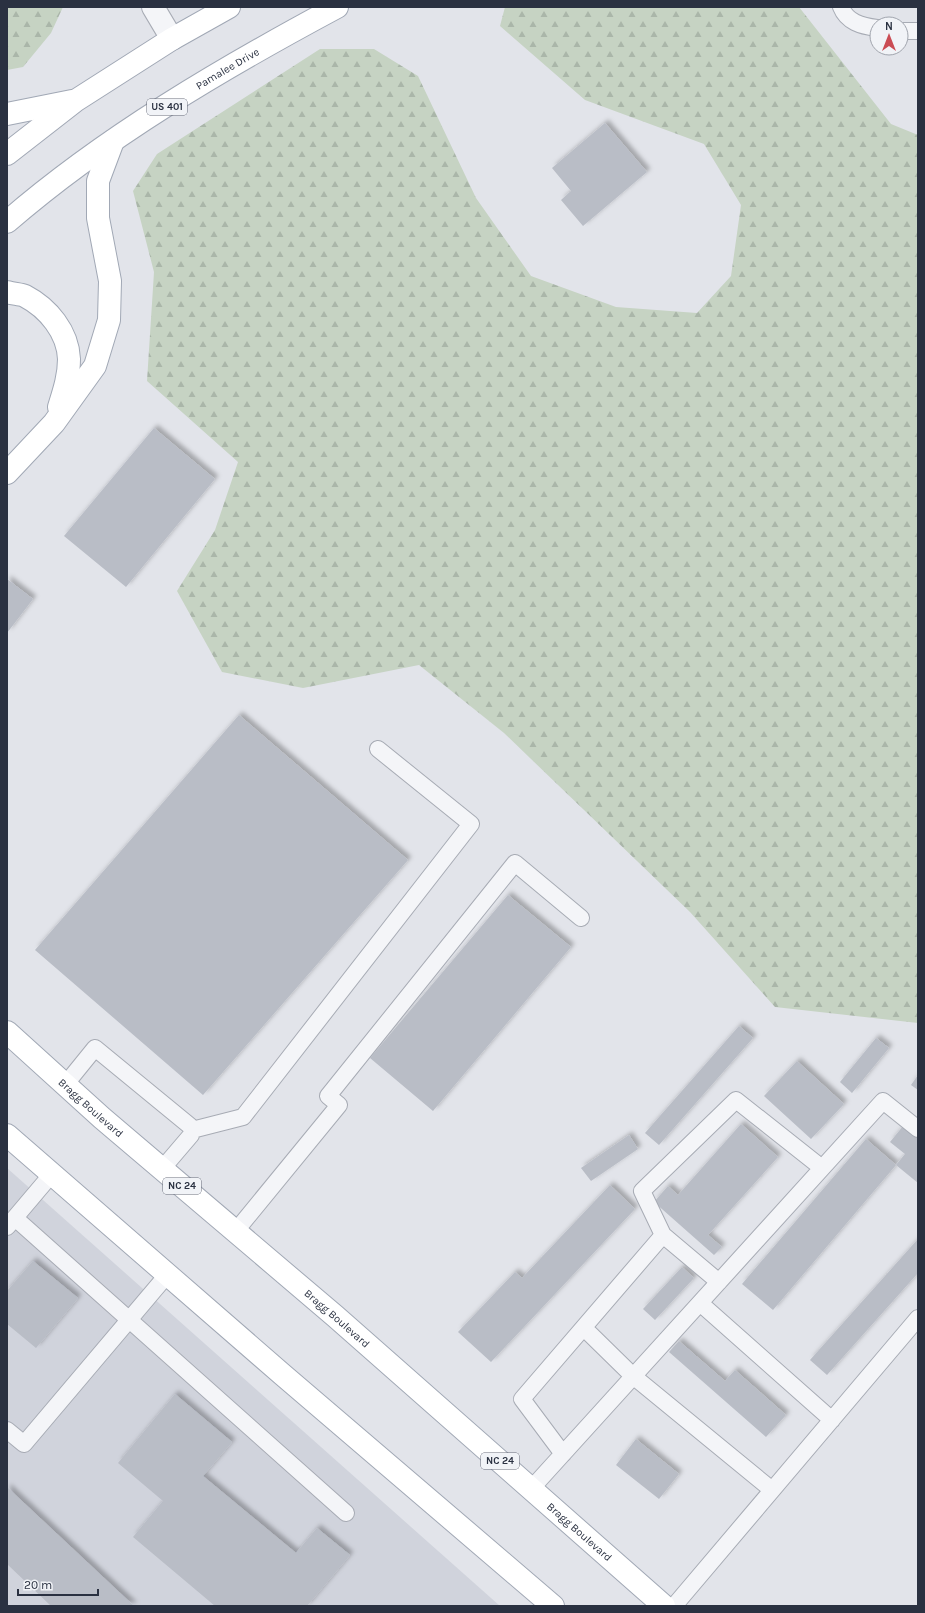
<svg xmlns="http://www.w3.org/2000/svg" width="925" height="1613" font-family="Karla,sans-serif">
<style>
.built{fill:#d0d3dc}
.forest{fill:url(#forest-firs)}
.building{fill:#b9bdc6;filter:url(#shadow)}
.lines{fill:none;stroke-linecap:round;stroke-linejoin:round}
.service-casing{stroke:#a7abb4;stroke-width:18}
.minor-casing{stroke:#a7abb4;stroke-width:24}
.primary-casing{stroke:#a1a8b5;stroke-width:24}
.service{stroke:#f4f5f8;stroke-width:16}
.minor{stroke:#f4f5f8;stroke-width:22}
.primary{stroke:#fff;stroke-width:22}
.labels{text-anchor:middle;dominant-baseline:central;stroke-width:3.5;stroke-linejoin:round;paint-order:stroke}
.shield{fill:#f1f3f7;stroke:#666b78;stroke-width:1}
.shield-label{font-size:10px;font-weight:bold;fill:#2a3141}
.street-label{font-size:11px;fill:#2a3141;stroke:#f1f3f7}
</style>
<defs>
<pattern id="forest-firs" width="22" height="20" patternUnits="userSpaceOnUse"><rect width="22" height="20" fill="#c6d3c3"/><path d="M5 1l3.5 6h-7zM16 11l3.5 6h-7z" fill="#aab6a9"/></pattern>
<filter id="shadow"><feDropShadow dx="3.5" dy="-3.5" stdDeviation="2" flood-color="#0004"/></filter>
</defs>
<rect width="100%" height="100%" fill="#e2e4ea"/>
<path class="built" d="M7 1168 500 1606H7Z"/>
<path class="forest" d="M7 7H63L51 33 23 67 7 70Z
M505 7H799L891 124 918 135V1023L775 1007 690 912 504 733 419 665 303 688 222 672 177 591 215 530 238 462 147 381 154 272 133 191 157 154 320 49H374L418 76 476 198 531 276 616 307 697 313 731 276 741 205 704 144 585 100 500 26Z"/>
<path class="building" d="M605 123 647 172 583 226 561 200 571 191 552 168Z
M154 428 215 479 126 587 64 536Z
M7 579 33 599 7 633Z
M239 715 408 860 203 1095 35 950Z
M508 895 571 947 433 1111 370 1058Z
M739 1026 753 1038 659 1145 645 1133Z
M876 1038 889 1048 852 1093 840 1082Z
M797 1061 844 1104 811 1139 764 1096Z
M918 1075V1090L911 1085Z
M741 1124 778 1157 708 1235 722 1247 714 1255 654 1202 668 1186 678 1195Z
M904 1125 918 1137V1183L896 1165 905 1154 890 1142Z
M629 1135 638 1149 591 1181 581 1168Z
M866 1139 896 1165 773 1310 742 1284Z
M610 1185 635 1209 491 1362 458 1332 515 1272 522 1278Z
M918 1239V1273L827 1375 810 1360Z
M33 1261 78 1298 36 1348 7 1324V1291Z
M682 1267 694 1278 655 1320 643 1309Z
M679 1341 725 1381 735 1370 786 1415 766 1437 669 1352Z
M175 1394 232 1442 203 1476 296 1553 317 1528 350 1555 307 1606H215L133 1537 163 1501 118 1463Z
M636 1439 679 1474 659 1499 616 1465Z
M7 1487 134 1606H51L7 1564Z"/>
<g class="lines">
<g class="service-casing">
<path id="service" d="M841 7C847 22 861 26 877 28
M901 31H918
M65 1085 95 1048 190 1126 192 1130 191 1135 162 1169
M192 1130 243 1117 471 824 378 749
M15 1218 346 1513
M7 1227 51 1175
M235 1232 339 1105 328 1096 515 863 581 918
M663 1235 719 1282
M700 1303 832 1420
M584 1328 633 1376 772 1490
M7 1430 24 1444 167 1275
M563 1454 522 1399 663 1235 642 1191 736 1100 822 1168
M531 1489 883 1101 918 1129
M674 1606 918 1318"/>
</g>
<g class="minor-casing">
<path id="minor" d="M153 7 172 39"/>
</g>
<g class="primary-casing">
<g id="primary">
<path d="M7 114 72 101"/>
<path d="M7 154 75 101 172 39 229 7"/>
<path id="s1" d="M7 222C105 137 223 68 337 7"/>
<path d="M7 292C13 294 20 294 25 296 48 308 68 332 69 359 69 376 64 391 59 407"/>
<path d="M7 473 54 423 95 366 109 320 110 281 98 218V181L113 141"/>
<path id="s2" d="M7 1032 102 1118 335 1316 664 1606"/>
<path d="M7 1135 283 1375 553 1606"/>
</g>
</g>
<use href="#service" class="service"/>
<use href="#minor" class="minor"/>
<use href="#primary" class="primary"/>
</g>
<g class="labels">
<g class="shield">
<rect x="147" y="99" width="40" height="16" rx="3"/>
<rect x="163" y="1178" width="38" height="16" rx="3"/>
<rect x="481" y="1453" width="38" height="16" rx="3"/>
</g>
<g class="shield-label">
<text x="167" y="107">US 401</text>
<text x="182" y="1186">NC 24</text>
<text x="500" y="1461">NC 24</text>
</g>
<g class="street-label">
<text stroke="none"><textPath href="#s1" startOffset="269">Pamalee Drive</textPath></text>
<text stroke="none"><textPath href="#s2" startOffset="113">Bragg Boulevard</textPath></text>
<text stroke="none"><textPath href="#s2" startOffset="437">Bragg Boulevard</textPath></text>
<text stroke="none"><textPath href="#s2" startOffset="760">Bragg Boulevard</textPath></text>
</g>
</g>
<rect width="925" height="1613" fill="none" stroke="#2a3141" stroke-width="16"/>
<g transform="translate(889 36)"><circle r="19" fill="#f1f3f7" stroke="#a1a5ae"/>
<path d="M0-3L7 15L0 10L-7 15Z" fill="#ca4c54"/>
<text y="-6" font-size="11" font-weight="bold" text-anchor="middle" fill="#2a3141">N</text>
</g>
<path d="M18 1589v6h80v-6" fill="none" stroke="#2a3141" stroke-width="2"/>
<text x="24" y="1589" font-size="12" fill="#2a3141" stroke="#f1f3f7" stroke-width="3" paint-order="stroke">20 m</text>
</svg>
